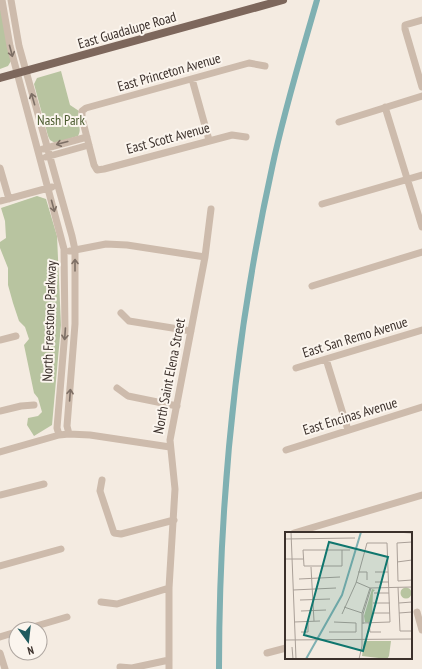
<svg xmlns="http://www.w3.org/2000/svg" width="422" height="669" font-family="'PT Sans Narrow',sans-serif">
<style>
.green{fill:#b8c4a0}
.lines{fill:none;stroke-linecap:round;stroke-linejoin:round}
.canal{stroke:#7fb0b2;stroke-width:6}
.minor{stroke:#cdbbac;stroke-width:7}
.major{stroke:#7d675c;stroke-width:8}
.oneway{stroke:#7d6f65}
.labels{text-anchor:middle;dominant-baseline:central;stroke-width:4;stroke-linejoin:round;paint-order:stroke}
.street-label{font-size:14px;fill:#3b302b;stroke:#fbf5ee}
.park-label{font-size:14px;fill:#4a5a2e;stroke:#fbf5ee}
.inset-river{fill:none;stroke:#7fb0b2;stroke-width:2}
.inset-road{fill:none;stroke:#aaa098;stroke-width:1}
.view{fill:#0f766e;fill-opacity:0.15;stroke:#0f766e;stroke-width:2}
.inset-edge{fill:none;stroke:#3b302b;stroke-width:2}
</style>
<rect width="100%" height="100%" fill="#f4ebe1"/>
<path class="green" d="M0 6 11 61 8 66 0 69Z
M61 71 70 105 79 111C75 120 83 128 78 136L55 143 50 140 48 136 34 84 37 78Z
M37 196 46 199 57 236 61 325 52 425 34 436 27 425 28 418 38 416 42 412 38 398 34 393 24 345 29 339 25 327 19 321 13 303 8 285V268L0 248V242L6 238 5 221 1 208Z"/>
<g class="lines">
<path class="canal" d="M219 669C219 501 236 332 272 168 284 111 301 56 317 0"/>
<path class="minor" d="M2 0 10 46 64 249 65 331 57 428 59 435
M11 0 19 46 72 236 75 250V324L67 426 69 434
M422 20 405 25V29L422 87
M192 79 209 140
M385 107 422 227
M339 122 422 96
M246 137 232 135 104 169 97 170 94 165 82 118V111L86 108 249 63 265 66
M43 149 87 137
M46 157 89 145
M0 168 9 199
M0 201 52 187
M322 204 422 175
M70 251 106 244 127 245 205 257
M312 286 422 252
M121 313 129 321 191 331
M0 340 16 336
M326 359 348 430
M296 368 422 330
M117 388 128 396 177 406
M0 411 21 406 34 405
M286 450 422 407
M0 452 59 435 69 434 90 435 170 447
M102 480 100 491 114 533 121 534 174 520
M0 495 44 484
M294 533 422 495
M0 566 61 549
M101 602 117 604 169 588
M417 612 422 630
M26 629 67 617
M0 637 16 632
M0 653 5 669
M267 653 286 648
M120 667 132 668 169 660
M169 669V588L175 489 170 440 205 257 211 209"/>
<path class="major" d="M0 78 283 0"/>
</g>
<defs><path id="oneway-shaft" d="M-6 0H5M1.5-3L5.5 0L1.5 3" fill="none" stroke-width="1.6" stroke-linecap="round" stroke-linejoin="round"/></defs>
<g class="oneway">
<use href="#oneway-shaft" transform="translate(11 51) rotate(75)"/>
<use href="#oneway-shaft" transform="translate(33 99) rotate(-106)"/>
<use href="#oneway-shaft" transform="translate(62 143) rotate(165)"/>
<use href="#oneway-shaft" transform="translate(53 206) rotate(75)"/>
<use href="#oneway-shaft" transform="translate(75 265) rotate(-90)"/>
<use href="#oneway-shaft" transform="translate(65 334) rotate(94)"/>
<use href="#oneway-shaft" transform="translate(70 395) rotate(-86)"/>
</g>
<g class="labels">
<g class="street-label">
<text transform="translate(127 30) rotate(-16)">East Guadalupe Road</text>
<text transform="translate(169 72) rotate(-16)">East Princeton Avenue</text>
<text transform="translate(168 138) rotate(-15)">East Scott Avenue</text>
<text transform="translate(49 321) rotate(-88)">North Freestone Parkway</text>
<text transform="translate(355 337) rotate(-17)">East San Remo Avenue</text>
<text transform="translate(169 376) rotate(-79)">North Saint Elena Street</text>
<text transform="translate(350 416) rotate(-17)">East Encinas Avenue</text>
</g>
<g class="park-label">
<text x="61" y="120">Nash Park</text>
</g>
</g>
<g transform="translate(285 532)">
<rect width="127" height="127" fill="#f4ebe1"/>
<path d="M115.5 61a5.5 5.5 0 1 1 11 0a5.5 5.5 0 1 1-11 0ZM87 57 90 58 88 60 87 85 86 90H80L79 84ZM79 109H106L104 124 102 127 77 124Z" fill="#b8c4a0"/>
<path class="inset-river" d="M21 127 57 63 76 0"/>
<path class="inset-road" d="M6 0 11 127M111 0 127 1M0 7 70 6M127 10 112 11 113 49 127 48M57 18V34H19L18 18H65M0 27H18M112 30 127 28M26 35 29 89M73 40H82V48M90 40H103M14 47 55 45M71 50 85 56 127 55M90 50H103M113 55 115 99H127M8 58 51 56M89 61H104M15 68 45 67M88 71H105M114 71 127 70M59 75 77 81M16 79 41 78M89 81H105M114 81 127 80M57 82 71 51 82 11H102L105 90 77 91M9 90 35 89M84 91 85 100H96M78 92V82L86 56M16 100H23V89M44 100H71V91L49 90M0 108 127 107M7 115 8 127M74 127 77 114V81L85 56"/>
<path class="view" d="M44 10 103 25 78 119 19 103Z"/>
<rect width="127" height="127" class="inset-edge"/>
</g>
<g transform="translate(28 641) rotate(165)"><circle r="19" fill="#fbf5ee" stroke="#aea6a0"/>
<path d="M0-3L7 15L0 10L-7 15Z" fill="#1f5a5e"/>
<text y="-6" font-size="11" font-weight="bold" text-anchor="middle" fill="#3b302b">N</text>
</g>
</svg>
